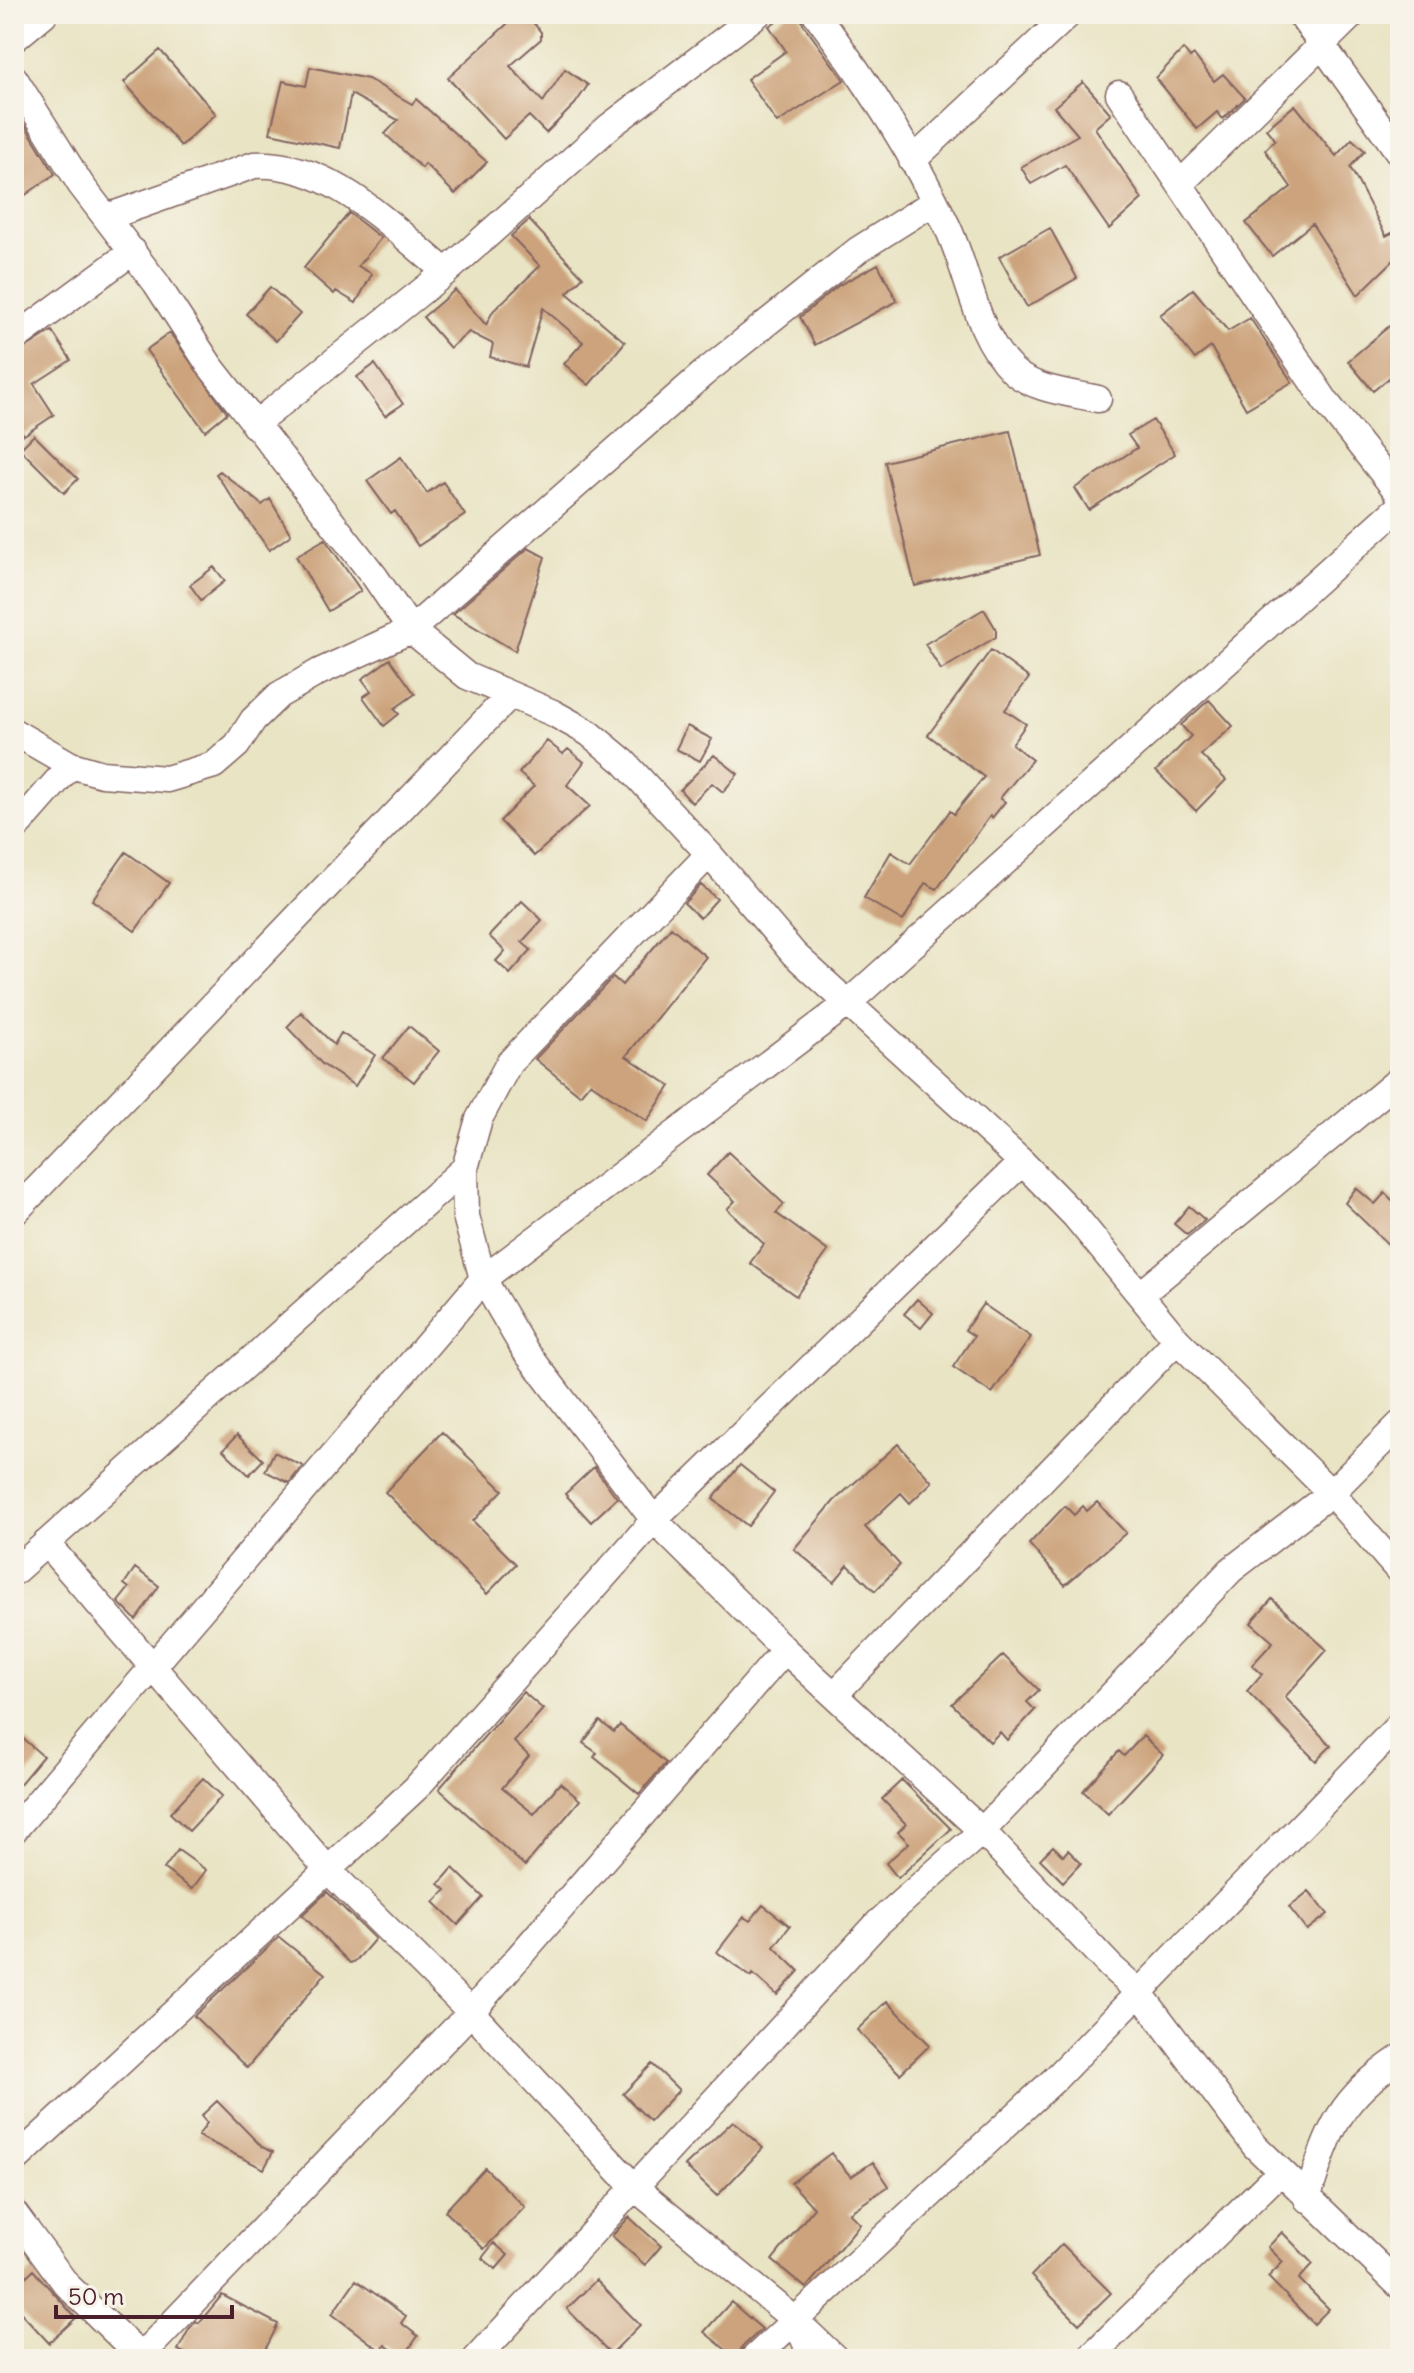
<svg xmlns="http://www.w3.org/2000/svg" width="1414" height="2373" font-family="Delius,sans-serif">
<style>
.building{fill:#cca37b}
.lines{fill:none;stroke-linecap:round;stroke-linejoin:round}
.street-casing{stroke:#826461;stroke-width:29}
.street{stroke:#fff;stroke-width:26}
</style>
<rect width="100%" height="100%" fill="#f7f3e8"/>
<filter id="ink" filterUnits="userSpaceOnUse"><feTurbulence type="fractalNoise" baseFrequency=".0125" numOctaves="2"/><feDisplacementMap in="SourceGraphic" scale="16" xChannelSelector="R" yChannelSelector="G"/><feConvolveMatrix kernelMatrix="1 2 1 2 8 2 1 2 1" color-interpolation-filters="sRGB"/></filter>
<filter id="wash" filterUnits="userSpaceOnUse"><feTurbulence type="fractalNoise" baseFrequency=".006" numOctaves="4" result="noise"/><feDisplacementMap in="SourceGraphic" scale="32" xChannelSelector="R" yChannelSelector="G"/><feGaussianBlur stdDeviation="1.8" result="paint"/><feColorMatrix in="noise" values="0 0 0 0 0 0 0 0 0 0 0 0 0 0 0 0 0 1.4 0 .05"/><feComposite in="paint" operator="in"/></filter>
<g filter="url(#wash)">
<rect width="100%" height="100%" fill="#e9e4c4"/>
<g id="blocks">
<path class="building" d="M518 14H526L541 32V39L510 66 543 102 565 69 588 85 575 104 546 133 529 116 504 139 448 78Z
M787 14H800L803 24 844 80 777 123 747 79 786 51 769 26Z
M1183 49 1190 58 1194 55 1214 81 1223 74 1245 98 1223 119 1217 112 1197 129 1156 78Z
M160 50 216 114 181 146 124 82Z
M310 67 368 79 412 104 416 99 487 162 455 194 425 164 422 168 385 134 398 120 351 94 340 148 270 133 283 81 306 86Z
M1083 82 1111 114 1095 128 1142 199 1109 229 1065 165 1031 184 1021 167 1078 135 1054 107Z
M1295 105 1336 156 1352 139 1365 151 1350 167 1386 236 1394 232 1400 243V254L1358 295 1312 224 1272 256 1246 223 1291 187 1265 150 1275 140 1266 129Z
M25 125 55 174 14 203V133Z
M349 213 381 238 358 266 372 274 356 303 336 291 334 294 304 268Z
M529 220 583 277 567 293 625 342 589 385 564 364 583 342 543 308 526 367 490 357 493 344 469 332 450 348 423 317 455 290 486 325 493 311 540 266 511 236Z
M1050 228 1077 278 1027 307 999 257Z
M878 264 897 301 815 345 800 317 839 285Z
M270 287 300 314 276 341 246 314Z
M1193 289 1228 331 1250 318 1292 382 1246 409 1211 347 1195 359 1160 315Z
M1400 317V369L1373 391 1348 361Z
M52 331 71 360 34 384 54 415 24 435 14 420V355Z
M170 333 227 413 205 431 146 350Z
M375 364 403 404 385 416 357 377Z
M1153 420 1175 454 1089 510 1075 488 1137 448 1128 435Z
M1010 431 1040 555 915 586 885 462Z
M34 435 78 479 64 493 20 449Z
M401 457 427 493 443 482 465 515 418 546 395 511 391 514 367 481Z
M220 471 262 505 270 499 291 535 269 550 216 474Z
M325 539 361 591 328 611 296 556Z
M528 548 545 557 515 651 453 614Z
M214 567 225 581 201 600 190 585Z
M984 609 996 629V637L941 670 925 644Z
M991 650 1029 678 1005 710 1026 724 1012 744 1032 760 1000 798 1005 802 992 818 990 816 937 889 925 883 903 921 864 898 891 852 910 864 950 811 954 814 984 777 928 735Z
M390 659 415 694 394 709 399 714 384 726 363 697 371 691 362 679Z
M1209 700 1233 726 1201 755 1226 780 1196 811 1156 771 1191 736 1181 725Z
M687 726 712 739 700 761 676 749Z
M547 741 563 754 568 749 584 762 567 785 590 806 534 856 500 821 534 786 519 773Z
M714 755 738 774 723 792 712 783 692 803 680 790Z
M126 852 169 883 135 931 92 900Z
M701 885 717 899 700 918 684 903Z
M522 901 542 920 522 942 531 950 510 974 496 961 505 951 489 936Z
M671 927 706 957 626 1056 670 1086 647 1121 590 1083 580 1095 535 1059 613 977 622 985Z
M301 1012 334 1045 341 1033 375 1055 355 1086 322 1064 287 1027Z
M409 1026 439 1051 414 1082 383 1058Z
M728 1152 784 1204 776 1213 828 1251 796 1296 750 1263 764 1244 727 1209 735 1201 707 1175Z
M1356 1188 1375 1204 1385 1193 1400 1208V1256L1345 1203Z
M1189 1206 1205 1220 1187 1235 1174 1224Z
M917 1299 933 1313 921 1328 904 1314Z
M983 1304 1031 1337 992 1393 953 1367 974 1336 965 1330Z
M442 1432 503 1490 473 1521 516 1564 487 1594 385 1492Z
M237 1435 263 1460 249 1475 223 1450Z
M898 1444 932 1482 910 1503 901 1493 865 1527 900 1565 875 1591 848 1565 834 1582 794 1549 834 1501Z
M274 1452 303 1466 289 1483 265 1471Z
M740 1465 774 1492 748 1526 713 1499Z
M594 1467 617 1498 591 1522 565 1494Z
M1097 1502 1126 1533 1065 1585 1029 1544 1065 1506 1074 1515 1083 1506 1087 1511Z
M135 1568 159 1586 136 1620 118 1602 129 1588 124 1584Z
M1272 1599 1327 1650 1285 1697 1331 1746 1316 1761 1247 1691 1262 1674 1252 1665 1273 1642 1251 1623Z
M1003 1655 1039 1690 1027 1702 1035 1710 1007 1740 1000 1732 990 1742 952 1704Z
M523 1692 543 1709 514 1742 529 1756 502 1788 534 1814 560 1783 580 1800 525 1866 439 1789Z
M600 1721 614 1732 620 1725 666 1763 639 1794 594 1757 597 1753 583 1743Z
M14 1731 43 1756 14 1791Z
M1143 1736 1163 1755 1108 1814 1083 1791 1119 1751 1124 1756Z
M203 1778 222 1796 189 1831 170 1813Z
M902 1780 951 1829 898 1878 886 1863 909 1843 898 1832 906 1824 882 1799Z
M1053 1846 1063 1856 1068 1850 1081 1863 1063 1882 1040 1859Z
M178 1850 206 1870 192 1889 164 1869Z
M453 1868 483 1897 458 1925 434 1902 446 1890 439 1884Z
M1309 1891 1328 1914 1307 1930 1289 1907Z
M327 1892 375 1939 356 1961 350 1963 302 1915Z
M763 1905 790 1926 774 1947 799 1971 777 1995 753 1974 751 1977 717 1952 744 1917 750 1921Z
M279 1937 325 1974 247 2068 194 2016Z
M887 2001 930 2045 900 2074 857 2030Z
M652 2064 679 2090 650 2121 623 2094Z
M217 2101 262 2147 273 2152 264 2169 198 2136 207 2123 201 2116Z
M733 2121 763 2148 717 2196 685 2166Z
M831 2153 851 2177 873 2162 889 2186 849 2213 860 2224 806 2288 772 2260 814 2208 791 2183Z
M485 2168 525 2207 484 2249 445 2211Z
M629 2217 661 2246 645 2265 612 2236Z
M1282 2232 1313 2264 1299 2279 1329 2309 1314 2324 1268 2277 1283 2262 1268 2247Z
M494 2243 508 2255 496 2269 482 2258Z
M1062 2244 1111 2293 1079 2324 1031 2276Z
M33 2270 76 2318 49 2343 14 2305V2288Z
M356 2280 406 2316 401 2323 418 2336 403 2358 385 2345 381 2351 332 2314Z
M596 2280 640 2325 611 2354 567 2309Z
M222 2295 278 2324 261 2359H197L178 2350 189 2329 196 2321 199 2323Z
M731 2302 762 2329 742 2347 737 2359 704 2332Z"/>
</g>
</g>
<g filter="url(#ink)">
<use href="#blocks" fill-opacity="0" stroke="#826461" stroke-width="2"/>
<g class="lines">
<g class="street-casing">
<path id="street" d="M816 14C866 80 912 151 947 226 969 272 975 333 1012 370 1033 390 1071 393 1098 399
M1300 14 1400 154
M14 39 44 14
M14 78 81 185 156 283 210 366 375 577 411 630 467 676 553 713 589 733 624 762 709 854 794 954 1022 1162 1075 1216 1177 1340 1331 1493 1400 1572
M1119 94 1326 402 1400 495
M912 161 1069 14
M1180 184 1353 14
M107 217 254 165C331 161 391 227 446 272
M14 339 133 251
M254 425 446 272 610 126 758 14
M14 732 71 765 102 774 167 779 214 765 237 745 253 720 279 695 319 672 411 630 704 373 858 250 934 202
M14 830 71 765
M14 1213 509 696
M1140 1295 1400 1079
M1400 1424 1331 1493 1231 1570 982 1831 1110 1966 1139 1992 1255 2146 1400 2286
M46 1543 328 1870 471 2012 633 2186 795 2320 807 2345 806 2359
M14 1572 465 1168
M835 1694 1177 1340
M14 1830 483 1279 847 1004 1400 506
M14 2161 416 1788 654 1520 1022 1162
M1307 2199C1329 2131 1337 2100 1400 2058
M14 2213 66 2284 143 2359
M798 2323 836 2359
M138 2359 471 2012 785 1650
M476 2359 878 1923 982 1831 785 1650 654 1520 524 1349 483 1279 466 1216 465 1168 479 1119 509 1063 709 854
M753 2359 1055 2079 1400 1724
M1088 2359 1281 2171"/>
</g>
<use href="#street" class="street"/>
</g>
</g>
<rect width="1414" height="2373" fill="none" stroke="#f7f3e8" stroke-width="48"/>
<path d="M56 2305v12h176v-12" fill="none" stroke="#4a1f2b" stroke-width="4"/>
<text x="68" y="2305" font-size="24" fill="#4a1f2b" stroke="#f7f3e8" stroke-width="6" paint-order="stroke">50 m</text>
</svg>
